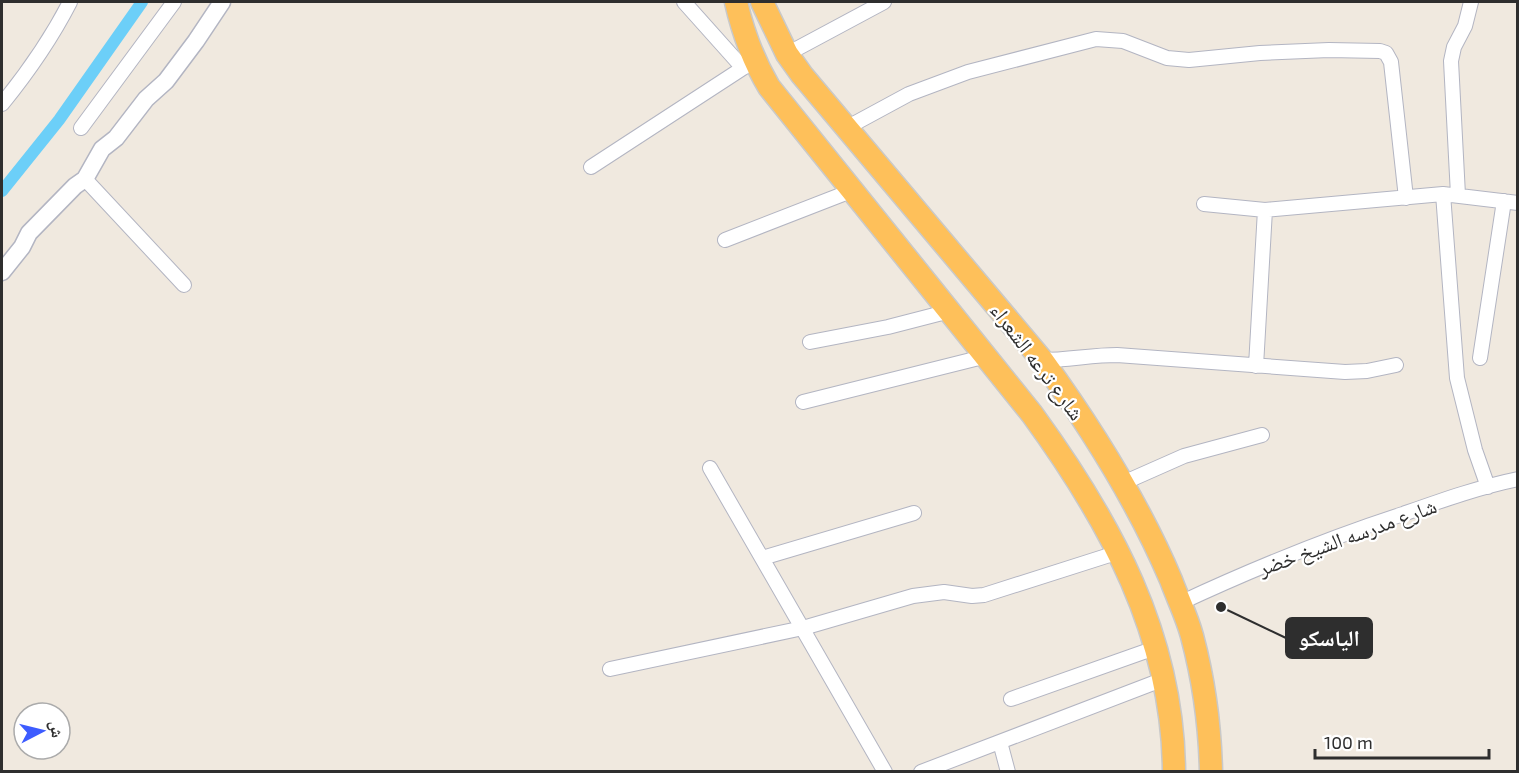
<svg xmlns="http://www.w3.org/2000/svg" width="1519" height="773" font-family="'Exo 2','Noto Naskh Arabic',sans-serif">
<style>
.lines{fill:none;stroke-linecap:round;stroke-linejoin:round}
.canal{stroke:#6ccff8;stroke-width:12}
.minor-casing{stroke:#b3b5c2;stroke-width:16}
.tertiary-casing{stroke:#b3b5c2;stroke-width:19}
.trunk-casing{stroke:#c9c9c9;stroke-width:25}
.minor{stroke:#fff;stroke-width:14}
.tertiary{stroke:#fff;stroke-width:16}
.trunk{stroke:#fec05a;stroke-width:22}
.labels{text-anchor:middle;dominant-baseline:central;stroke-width:4.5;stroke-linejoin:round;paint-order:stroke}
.street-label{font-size:21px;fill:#2e2e2e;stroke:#fff}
.leader{fill:none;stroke:#2e2e2e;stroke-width:2}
.callout-dot{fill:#2e2e2e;stroke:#fff;stroke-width:2}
.callout{fill:#2e2e2e;stroke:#2e2e2e;stroke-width:2}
.callout-label{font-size:22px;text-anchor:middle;font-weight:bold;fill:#fff}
</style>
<rect width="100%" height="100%" fill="#f0e9df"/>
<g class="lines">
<path class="canal" d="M2 191 59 120 142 2"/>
<g class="minor-casing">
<path id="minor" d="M684 2 743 68 750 63
M787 54 884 2
M2 104C28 72 51 39 70 2
M848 127 909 94 968 72 1096 39 1123 41 1167 58 1189 60 1260 53 1329 50 1380 51 1386 53 1391 62 1406 198
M81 128 174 2
M591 167 743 68
M85 179 184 285
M1443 194 1457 378 1475 450 1488 487
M1458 195 1451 61 1454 47 1465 26 1471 2
M1204 204 1265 210 1443 194 1518 203
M725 240 851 191
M810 342 888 327 950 311
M1480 358 1504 201
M1042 360C1068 360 1092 355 1117 355L1345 372 1367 371 1396 365
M1256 366 1265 210
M803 402 987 356
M710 468 885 772
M1123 483 1184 456 1262 435
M762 558 914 513
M1180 603C1253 569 1326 539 1403 514 1440 501 1479 487 1518 479
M610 669 803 628 913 596 944 592 972 596 984 595 1119 552
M1011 699 1155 648
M1000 742 1008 772
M921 772 1164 679"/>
</g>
<g class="tertiary-casing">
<path id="tertiary" d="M2 272 22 247 29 233 75 186 85 179 102 149 116 138 146 99 166 81 196 41 222 2"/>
</g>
<g class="trunk-casing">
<path id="trunk" d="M736 2C743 33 753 60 769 87L1032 414C1110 521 1173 635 1174 772
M762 2 787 54 802 75 1042 360C1092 429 1138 502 1171 580 1178 599 1187 617 1192 636 1204 681 1210 725 1211 772"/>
</g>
<use href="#minor" class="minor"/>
<use href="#tertiary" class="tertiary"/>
<use href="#trunk" class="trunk"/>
</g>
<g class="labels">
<g class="street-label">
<text transform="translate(1038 361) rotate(53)">شارع ترعه الشعراء</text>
<text transform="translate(1347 536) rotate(-20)">شارع مدرسه الشيخ خضر</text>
</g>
</g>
<path class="leader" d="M1221 607L1286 638"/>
<circle class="callout-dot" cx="1221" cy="607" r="6"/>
<rect class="callout" x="1286" y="618" width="86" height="40" rx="6"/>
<g class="callout-label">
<text x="1329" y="646">الياسكو</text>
</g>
<rect width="1519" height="773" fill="none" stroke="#2e2e2e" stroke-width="6"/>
<g transform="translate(42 731) rotate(83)"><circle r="28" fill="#ffffff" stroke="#ababab" stroke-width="1.5"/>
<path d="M0-4.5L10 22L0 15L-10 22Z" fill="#3d5cff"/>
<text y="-9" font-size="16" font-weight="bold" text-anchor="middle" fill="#2e2e2e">ش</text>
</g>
<path d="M1315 749v9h174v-9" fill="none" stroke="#2e2e2e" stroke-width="3"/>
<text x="1324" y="749" font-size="18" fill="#2e2e2e" stroke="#ffffff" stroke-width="4.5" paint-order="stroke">100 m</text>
</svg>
